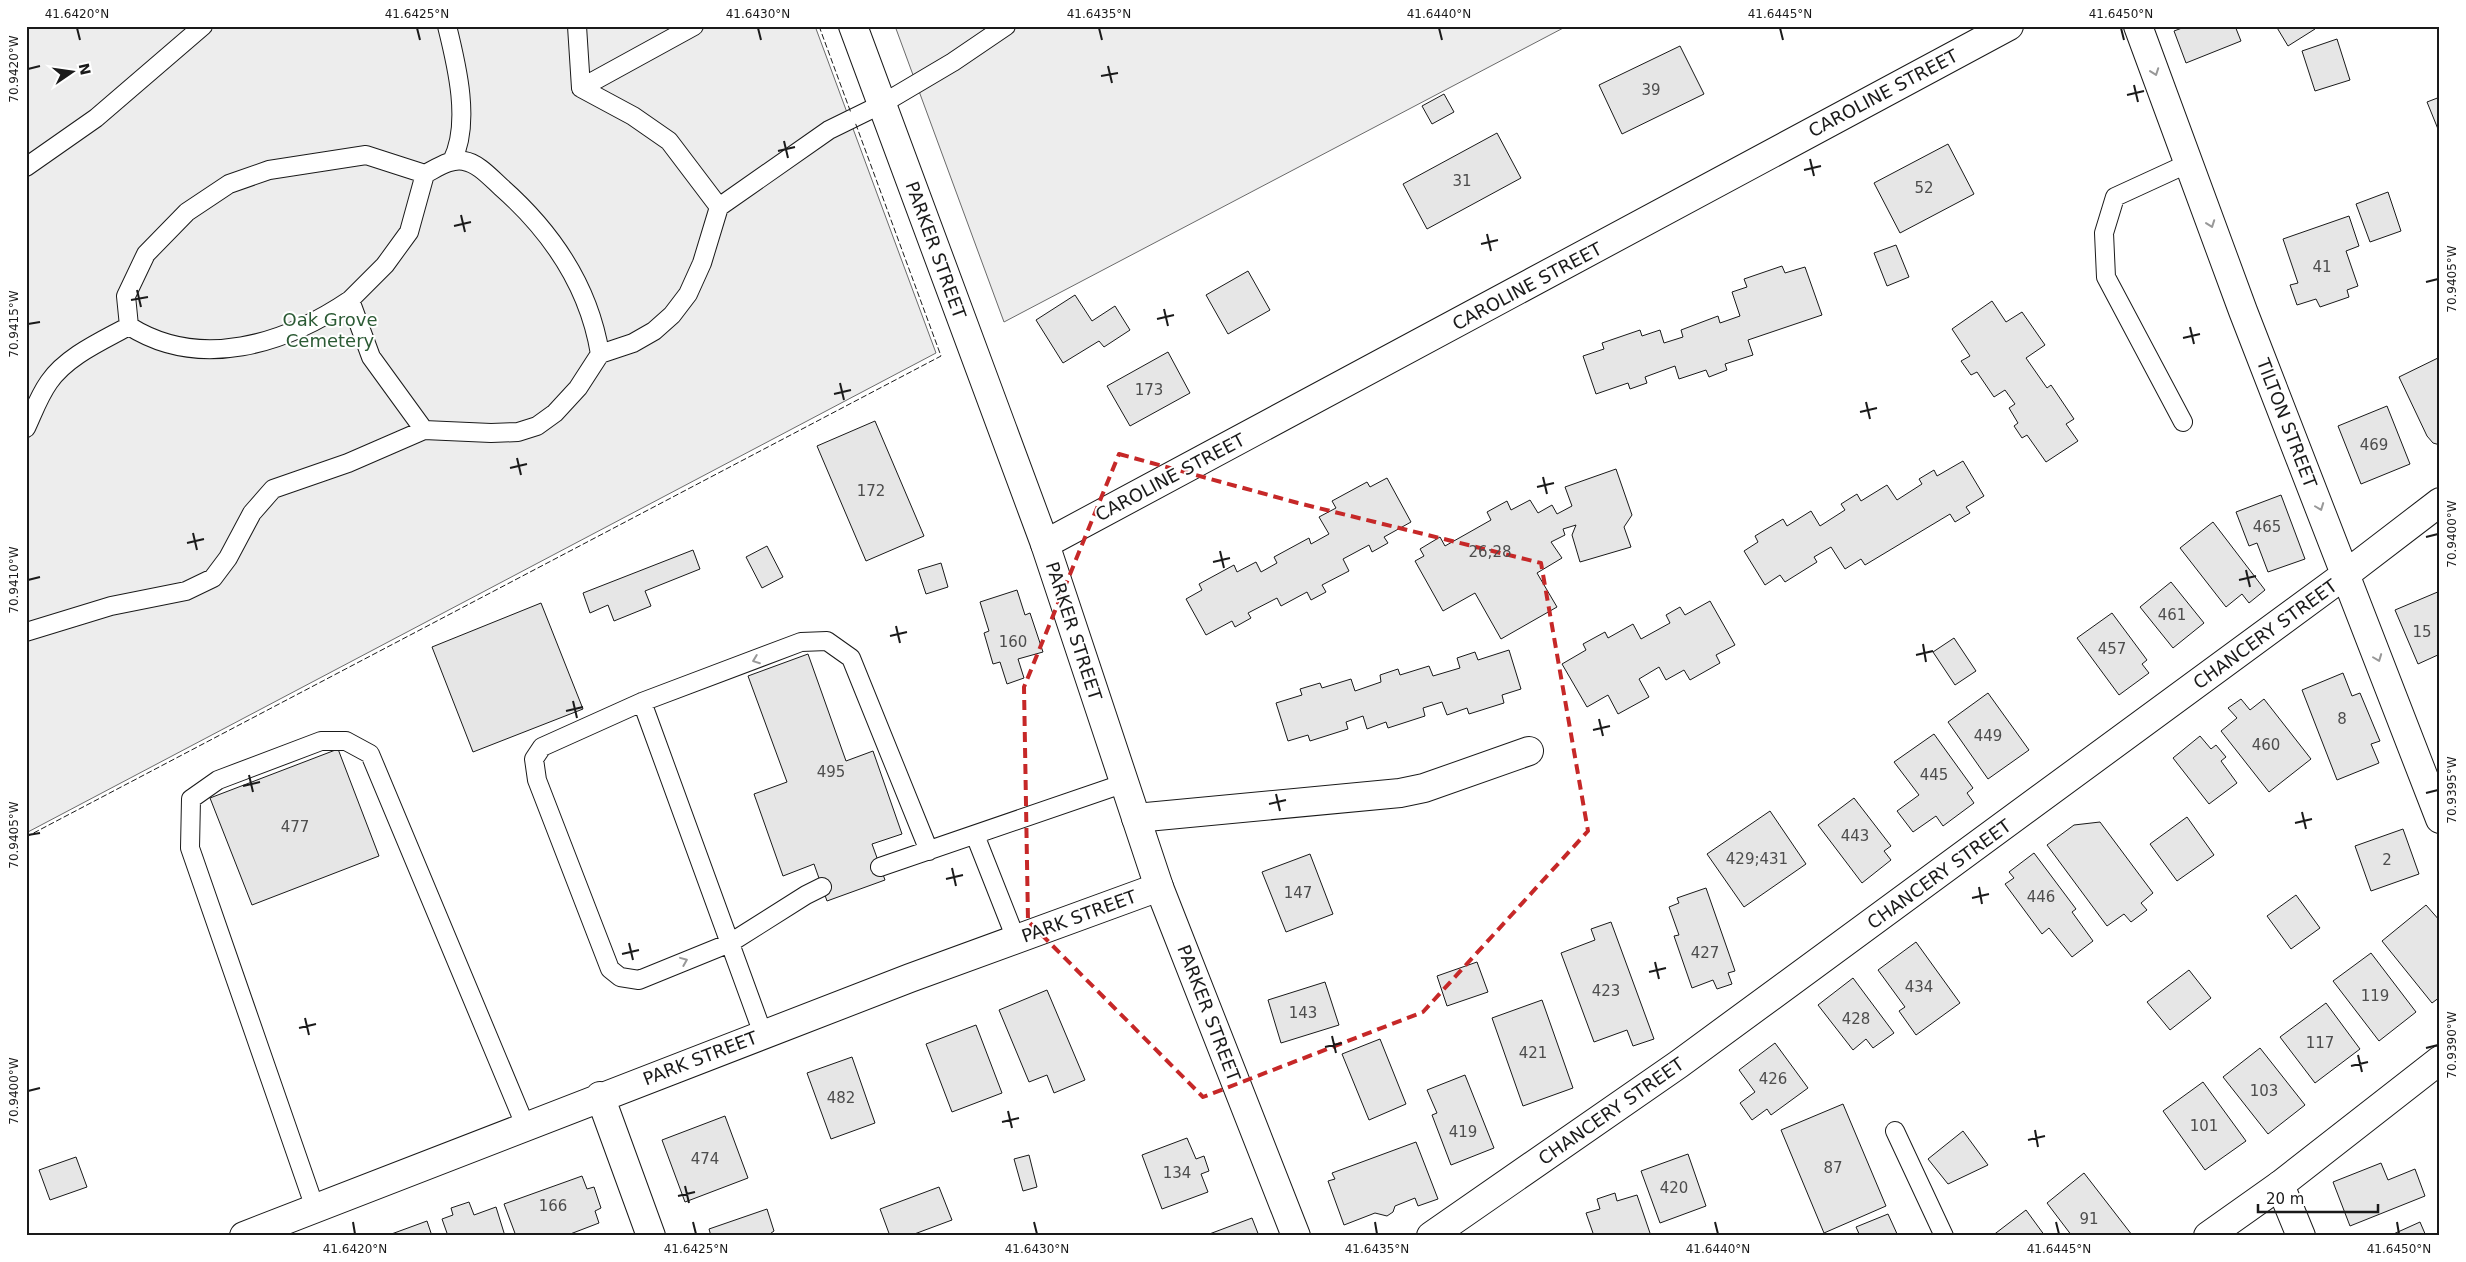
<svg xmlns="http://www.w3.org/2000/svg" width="2466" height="1262" font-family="'DejaVu Sans',sans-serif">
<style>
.green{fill:#ededed;stroke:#6a6a6a}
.building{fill:#e6e6e6;stroke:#1a1a1a}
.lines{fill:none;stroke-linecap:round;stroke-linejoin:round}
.service-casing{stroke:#1a1a1a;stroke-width:20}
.minor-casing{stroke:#1a1a1a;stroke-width:30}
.secondary-casing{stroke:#1a1a1a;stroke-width:30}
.service{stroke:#fff;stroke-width:18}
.minor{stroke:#fff;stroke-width:28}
.secondary{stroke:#fff;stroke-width:28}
.fence{stroke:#1a1a1a;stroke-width:1;stroke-dasharray:6 2.5;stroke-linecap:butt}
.oneway{stroke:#989898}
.marked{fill:none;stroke:#c62828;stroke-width:4;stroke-dasharray:10 6;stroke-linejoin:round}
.ticks{fill:none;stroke:#1a1a1a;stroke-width:2}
.labels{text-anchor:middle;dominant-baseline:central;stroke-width:4;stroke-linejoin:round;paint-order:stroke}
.number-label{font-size:15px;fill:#4d4d4d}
.street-label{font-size:18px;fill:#1a1a1a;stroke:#fff}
.park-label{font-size:18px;fill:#2b5a34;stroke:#fff}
.neatline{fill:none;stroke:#1a1a1a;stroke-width:2}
.ticks-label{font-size:12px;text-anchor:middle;fill:#1a1a1a}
</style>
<rect width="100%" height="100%" fill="#fff"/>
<path class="green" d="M26 26H815L936 353 26 833Z
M895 26H1567L1004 322Z"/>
<path class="building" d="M2181 26H2235L2241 41 2186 63 2174 31 2182 28Z
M2276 26H2313L2315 29 2288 46Z
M2337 39 2350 80 2315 91 2302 51Z
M1680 46 1704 94 1622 134 1599 85Z
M1444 94 1454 112 1432 124 1422 106Z
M2440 97V134L2427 102Z
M1497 133 1521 178 1427 229 1403 184Z
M1948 144 1974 194 1900 233 1874 183Z
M2388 192 2401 231 2370 242 2356 204Z
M2349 216 2359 246 2346 251 2358 286 2347 290 2349 297 2320 307 2316 299 2297 305 2290 285 2298 283 2283 239Z
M1896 245 1909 277 1887 286 1874 253Z
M1782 266 1785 273 1805 267 1822 315 1748 340 1753 355 1725 364 1727 370 1709 377 1706 370 1679 379 1675 366 1645 377 1647 383 1630 389 1628 383 1596 394 1583 356 1604 349 1602 343 1640 330 1642 336 1660 330 1664 343 1683 337 1681 330 1718 316 1720 323 1740 316 1732 292 1747 287 1744 279Z
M1248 271 1270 310 1228 334 1206 295Z
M1075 295 1092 321 1115 306 1130 330 1104 347 1099 341 1063 363 1036 320Z
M1992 301 2006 322 2022 312 2045 345 2026 358 2047 388 2051 385 2074 419 2066 424 2078 441 2046 462 2027 435 2022 438 2014 426 2018 423 2009 408 2015 404 2005 390 1994 397 1977 372 1971 375 1961 361 1970 356 1952 329Z
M1168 352 1190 393 1130 426 1107 386Z
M2440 357V445L2433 443 2427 436 2399 377Z
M2387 406 2410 464 2361 484 2338 426Z
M875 421 924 536 866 561 817 446Z
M1963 461 1984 496 1966 507 1970 513 1955 522 1950 514 1865 565 1861 559 1845 569 1831 547 1814 557 1817 562 1785 582 1780 575 1765 585 1744 551 1758 542 1755 536 1783 519 1787 526 1811 511 1820 526 1845 510 1841 504 1857 494 1861 501 1887 485 1897 500 1922 484 1919 479 1934 470 1937 476Z
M1616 469 1632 515 1624 527 1631 547 1580 562 1572 535 1576 525 1563 529 1565 535 1551 542 1562 558 1537 573 1557 607 1501 639 1475 593 1443 611 1415 561 1424 556 1420 549 1440 537 1445 546 1491 520 1487 512 1507 501 1511 510 1530 500 1538 513 1552 505 1557 514 1572 506 1565 487Z
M1387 478 1411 522 1384 537 1388 543 1372 552 1369 545 1343 559 1349 571 1322 585 1326 592 1311 600 1307 592 1281 606 1277 598 1248 613 1251 618 1235 627 1232 621 1206 635 1186 599 1202 590 1199 584 1234 565 1237 572 1256 562 1261 572 1277 563 1274 557 1309 538 1311 544 1329 534 1319 517 1336 508 1332 501 1367 482 1370 487Z
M2281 495 2305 559 2268 572 2257 543 2249 546 2236 512Z
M2213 522 2265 590 2249 603 2242 594 2226 607 2180 548Z
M767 546 783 577 762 588 746 557Z
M693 550 700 569 645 591 651 606 614 621 608 605 590 613 583 593Z
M941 563 948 587 926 594 918 570Z
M2171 582 2204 623 2173 648 2140 607Z
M1017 590 1025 615 1030 613 1043 652 1018 659 1024 678 1007 684 1000 662 993 664 984 633 989 631 980 602Z
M2440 591V654L2418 664 2395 610Z
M1710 601 1735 645 1716 655 1720 663 1690 680 1684 670 1666 680 1659 667 1639 679 1649 697 1618 714 1608 695 1587 707 1562 664 1586 650 1583 644 1605 632 1608 638 1633 624 1641 639 1670 623 1666 615 1680 607 1685 615Z
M541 603 583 709 473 752 432 647Z
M2112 613 2147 660 2142 664 2149 673 2119 695 2077 638Z
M1954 638 1976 671 1955 685 1933 652Z
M1509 650 1521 689 1502 695 1504 703 1469 714 1467 708 1447 715 1442 702 1423 708 1425 716 1388 728 1386 722 1367 729 1363 716 1346 722 1348 729 1310 741 1308 735 1288 741 1276 703 1302 695 1300 689 1320 683 1322 688 1351 679 1355 691 1381 682 1380 675 1398 669 1400 675 1429 666 1433 676 1460 668 1457 658 1475 652 1478 660Z
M808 654 846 761 873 751 902 834 872 844 885 880 827 901 814 864 783 876 754 794 787 782 748 676Z
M2343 673 2352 696 2360 693 2380 741 2371 744 2379 763 2337 780 2302 690Z
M1988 693 2029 750 1988 779 1948 722Z
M2241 699 2250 710 2264 699 2311 759 2269 792 2221 731 2237 718 2228 708Z
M1934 734 1973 788 1967 793 1974 803 1943 826 1936 816 1913 832 1897 811 1919 795 1894 762Z
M2200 736 2211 749 2216 745 2226 757 2221 761 2237 783 2209 804 2173 758Z
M338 749 379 856 252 905 210 798Z
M1854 798 1891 846 1884 851 1891 860 1862 883 1818 825Z
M1770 811 1806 864 1744 907 1707 854Z
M2187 817 2214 855 2177 881 2150 844Z
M2100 822 2153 893 2141 903 2147 910 2131 922 2124 914 2107 926 2047 845 2074 825Z
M2403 829 2419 874 2371 891 2355 846Z
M2034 853 2076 909 2072 912 2093 941 2072 957 2049 928 2042 934 2005 884 2014 878 2009 872Z
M1310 854 1333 914 1286 932 1262 872Z
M1706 888 1735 971 1728 973 1732 984 1717 989 1713 980 1692 988 1674 936 1679 935 1669 907 1679 903 1677 898Z
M2296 895 2320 928 2291 949 2267 916Z
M2426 905 2440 921V997L2432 1003 2382 941Z
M1611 922 1654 1039 1633 1046 1627 1030 1594 1042 1561 953 1595 940 1591 929Z
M1916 942 1960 1003 1916 1035 1899 1011 1905 1007 1878 970Z
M2371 953 2416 1012 2379 1041 2333 981Z
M1477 962 1488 992 1447 1006 1437 976Z
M2189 970 2211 998 2170 1030 2147 1002Z
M1853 978 1894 1033 1873 1048 1866 1039 1853 1050 1818 1005Z
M1325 982 1339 1025 1281 1043 1268 1000Z
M1047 990 1085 1080 1054 1093 1047 1075 1029 1082 999 1010Z
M1542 1000 1573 1088 1523 1106 1492 1018Z
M2326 1003 2360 1049 2315 1083 2280 1037Z
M976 1025 1002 1093 952 1112 926 1044Z
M1380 1039 1406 1104 1369 1120 1342 1054Z
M1775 1043 1808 1088 1771 1115 1767 1109 1752 1120 1740 1103 1755 1092 1739 1070Z
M2260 1048 2305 1105 2268 1134 2223 1077Z
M852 1057 875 1123 831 1139 807 1073Z
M1465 1075 1494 1148 1451 1165 1432 1115 1437 1113 1427 1090Z
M2203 1082 2246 1141 2205 1170 2163 1111Z
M1843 1104 1886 1206 1824 1233 1781 1130Z
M725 1116 748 1178 685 1202 662 1140Z
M1963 1131 1988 1165 1948 1184 1928 1159Z
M1187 1138 1196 1159 1204 1156 1209 1171 1201 1174 1208 1192 1162 1209 1142 1155Z
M1416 1142 1438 1199 1418 1206 1415 1198 1395 1206 1393 1212 1387 1216 1375 1213 1344 1225 1328 1181 1335 1179 1332 1173Z
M1688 1154 1706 1206 1660 1223 1641 1171Z
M1029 1155 1037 1187 1023 1191 1014 1159Z
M76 1157 87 1187 50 1200 39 1170Z
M2381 1163 2388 1180 2415 1169 2425 1196 2350 1226 2333 1182Z
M2084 1173 2132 1235 2130 1236H2072L2047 1203Z
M582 1176 587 1189 594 1187 601 1208 595 1211 599 1223 565 1236H516L504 1204Z
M939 1187 952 1220 909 1236H890L880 1209Z
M1615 1193 1617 1201 1637 1195 1651 1236H1594L1586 1213 1600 1209 1597 1199Z
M469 1202 474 1215 496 1207 505 1236H448L442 1219 453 1215 451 1208Z
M767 1209 774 1231 767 1236H711L709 1229Z
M2026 1210 2045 1236H1992Z
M1888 1214 1898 1236H1860L1856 1227Z
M1252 1218 1259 1236H1204Z
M427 1221 432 1236H386Z
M2420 1222 2426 1236H2389Z"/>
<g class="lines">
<g class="service-casing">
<path id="service" d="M447 26C457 66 471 124 452 161
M577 26 581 88
M581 88 633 116 669 141 719 207
M581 88 694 26
M26 167 96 118 203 26
M350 300C285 344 200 371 129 326L126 296 146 254 187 212 229 184 269 170 366 155 425 174C437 168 451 158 464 161 478 163 491 178 501 187 552 232 589 286 600 354
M2183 422 2106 277 2104 233 2115 197 2189 163
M26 428C33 413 39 396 49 382 67 356 102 341 129 326
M424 430 371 357 350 300 385 265 409 232 425 174
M26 632 111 606 186 591 213 578 228 558 252 513 273 489 348 463 424 430 491 433 518 432 537 426 555 413 578 388 600 354 633 343 654 331 672 315 688 294 702 263 719 207 829 130 882 104 953 62 1006 26
M642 702 763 1034
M975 835 1016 939
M880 867 1125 783
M822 887 806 895 730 943 639 980 620 977 610 969 537 780 534 759 542 747 642 702 801 642 827 641 851 658 929 851
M1895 1131 1944 1236
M315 1208 190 848 191 799 218 780 321 741H346L370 754 525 1125"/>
</g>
<g class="minor-casing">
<path id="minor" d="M2138 26 2243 311 2440 819
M1045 544 2009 26
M1136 818 1400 793 1424 788 1529 751
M600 1096 651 1236
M2280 1185 2301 1236
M244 1236 910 978 1159 887
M1431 1236 1679 1064 2346 574 2440 502"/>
</g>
<g class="secondary-casing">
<path id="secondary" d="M853 26 1045 544 1159 887 1296 1236
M2208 1236 2280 1185 2440 1060"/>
</g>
<use href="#service" class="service"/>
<use href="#minor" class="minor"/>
<use href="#secondary" class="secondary"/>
<path class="fence" d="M819 26 851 113
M26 837 941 356 855 122"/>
</g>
<defs><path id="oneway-chevron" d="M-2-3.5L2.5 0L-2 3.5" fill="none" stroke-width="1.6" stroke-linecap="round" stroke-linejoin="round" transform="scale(1.25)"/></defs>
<g class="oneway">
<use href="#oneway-chevron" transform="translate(2155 72) rotate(70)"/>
<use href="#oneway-chevron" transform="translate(2211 224) rotate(70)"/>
<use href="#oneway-chevron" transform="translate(2320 507) rotate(69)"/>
<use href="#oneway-chevron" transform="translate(2378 658) rotate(69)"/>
<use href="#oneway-chevron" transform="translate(756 660) rotate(159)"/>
<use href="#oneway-chevron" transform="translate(684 961) rotate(-22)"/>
</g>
<path class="marked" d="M1119 454 1298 503 1541 563 1588 831 1423 1012 1203 1097 1028 921 1024 687Z"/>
<path class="ticks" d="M77 28 80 40M417 28 420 40M758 28 761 40M1099 28 1102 40M1439 28 1442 40M1780 28 1783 40M2121 28 2124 40M1108 66 1112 83M28 69 40 66M1101 76 1118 73M2134 85 2138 102M2127 95 2144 91M784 141 788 158M778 151 795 147M1810 159 1814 176M1804 170 1821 166M461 215 465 232M454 226 471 222M1487 234 1491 251M1481 244 1498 240M2426 282 2438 279M137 290 141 307M131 300 148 297M1164 309 1168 326M1157 319 1174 315M28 324 40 322M2190 327 2194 344M2183 338 2200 334M840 383 844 400M834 394 851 390M1866 402 1870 419M1860 412 1877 408M517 458 521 475M510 468 527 464M1543 477 1547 494M1537 487 1554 483M193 533 197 550M2426 537 2438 534M187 543 204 539M1220 551 1224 568M1213 562 1230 558M2246 570 2250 587M28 580 40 577M2239 580 2256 576M896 626 900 643M890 636 907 632M1923 644 1926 662M1916 655 1933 651M573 701 577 718M566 711 583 707M1599 719 1603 736M1593 730 1610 726M249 775 253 792M243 786 260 782M2426 793 2438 790M1276 794 1280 811M1269 804 1286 800M2302 812 2306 829M2295 823 2312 819M28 835 40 833M952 868 956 886M946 879 963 875M1979 887 1982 904M1972 898 1989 894M629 943 633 960M622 954 639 950M1655 962 1659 979M1649 972 1666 968M305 1018 309 1035M299 1028 316 1024M1332 1036 1336 1053M1325 1047 1342 1043M2426 1048 2438 1045M2358 1055 2362 1072M2351 1066 2368 1062M28 1091 40 1088M1008 1111 1012 1128M1002 1122 1019 1118M2035 1130 2038 1147M2028 1140 2045 1136M685 1186 689 1203M678 1196 695 1192M353 1222 355 1234M693 1222 696 1234M1034 1222 1037 1234M1375 1222 1377 1234M1715 1222 1718 1234M2056 1222 2059 1234M2397 1222 2399 1234"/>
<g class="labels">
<g class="number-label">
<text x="1651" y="90">39</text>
<text x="1462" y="181">31</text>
<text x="1924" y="188">52</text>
<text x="2322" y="267">41</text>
<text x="1149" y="390">173</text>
<text x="2374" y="445">469</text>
<text x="871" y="491">172</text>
<text x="2267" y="527">465</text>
<text x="1490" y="552">26;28</text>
<text x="2172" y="615">461</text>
<text x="2422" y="632">15</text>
<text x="1013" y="642">160</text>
<text x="2112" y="649">457</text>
<text x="2342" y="719">8</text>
<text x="1988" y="736">449</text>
<text x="2266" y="745">460</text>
<text x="831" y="772">495</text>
<text x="1934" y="775">445</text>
<text x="295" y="827">477</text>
<text x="1855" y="836">443</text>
<text x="1757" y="859">429;431</text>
<text x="2387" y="860">2</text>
<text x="1298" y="893">147</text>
<text x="2041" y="897">446</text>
<text x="1705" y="953">427</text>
<text x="1919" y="987">434</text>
<text x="1606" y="991">423</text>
<text x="2375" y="996">119</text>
<text x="1303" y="1013">143</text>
<text x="1856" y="1019">428</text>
<text x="2320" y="1043">117</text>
<text x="1533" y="1053">421</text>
<text x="1773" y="1079">426</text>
<text x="2264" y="1091">103</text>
<text x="841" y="1098">482</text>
<text x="2204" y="1126">101</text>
<text x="1463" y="1132">419</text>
<text x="705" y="1159">474</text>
<text x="1833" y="1168">87</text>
<text x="1177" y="1173">134</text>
<text x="1674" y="1188">420</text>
<text x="553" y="1206">166</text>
<text x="2089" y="1219">91</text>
</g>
<g class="street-label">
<text transform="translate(1883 93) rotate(-28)">CAROLINE STREET</text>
<text transform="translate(936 250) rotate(70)">PARKER STREET</text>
<text transform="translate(1527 286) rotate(-28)">CAROLINE STREET</text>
<text transform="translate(2287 423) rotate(69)">TILTON STREET</text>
<text transform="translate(1170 477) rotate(-28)">CAROLINE STREET</text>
<text transform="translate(1074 631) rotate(72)">PARKER STREET</text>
<text transform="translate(2265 634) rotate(-36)">CHANCERY STREET</text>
<text transform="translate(1939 874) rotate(-36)">CHANCERY STREET</text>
<text transform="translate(1079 916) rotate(-20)">PARK STREET</text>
<text transform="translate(1209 1013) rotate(69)">PARKER STREET</text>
<text transform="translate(700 1058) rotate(-21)">PARK STREET</text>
<text transform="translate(1611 1111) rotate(-35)">CHANCERY STREET</text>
</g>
<g class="park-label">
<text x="330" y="319">Oak Grove<tspan x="330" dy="21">Cemetery</tspan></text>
</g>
</g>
<rect width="2466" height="1262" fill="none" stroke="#ffffff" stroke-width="55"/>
<g transform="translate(72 72) rotate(77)" stroke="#ffffff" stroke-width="4" paint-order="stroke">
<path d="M0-4L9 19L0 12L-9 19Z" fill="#1a1a1a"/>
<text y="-8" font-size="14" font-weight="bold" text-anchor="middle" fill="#1a1a1a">N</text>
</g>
<path d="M2258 1204v8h120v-8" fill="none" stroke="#1a1a1a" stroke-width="2.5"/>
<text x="2266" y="1204" font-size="15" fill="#1a1a1a" stroke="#ffffff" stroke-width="4" paint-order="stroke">20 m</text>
<rect x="28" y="28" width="2410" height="1206" class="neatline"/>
<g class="ticks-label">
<text x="77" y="18">41.6420°N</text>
<text x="417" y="18">41.6425°N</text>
<text x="758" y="18">41.6430°N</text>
<text x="1099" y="18">41.6435°N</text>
<text x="1439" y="18">41.6440°N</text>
<text x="1780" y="18">41.6445°N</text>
<text x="2121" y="18">41.6450°N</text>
<text transform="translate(14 69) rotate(-90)" y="4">70.9420°W</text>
<text transform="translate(2452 279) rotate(-90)" y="4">70.9405°W</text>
<text transform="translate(14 324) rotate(-90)" y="4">70.9415°W</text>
<text transform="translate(2452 534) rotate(-90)" y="4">70.9400°W</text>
<text transform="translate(14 580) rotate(-90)" y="4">70.9410°W</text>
<text transform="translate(2452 790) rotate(-90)" y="4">70.9395°W</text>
<text transform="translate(14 835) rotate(-90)" y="4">70.9405°W</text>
<text transform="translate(2452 1045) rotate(-90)" y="4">70.9390°W</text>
<text transform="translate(14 1091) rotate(-90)" y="4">70.9400°W</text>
<text x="355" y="1253">41.6420°N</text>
<text x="696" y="1253">41.6425°N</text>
<text x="1037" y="1253">41.6430°N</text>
<text x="1377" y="1253">41.6435°N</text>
<text x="1718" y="1253">41.6440°N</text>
<text x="2059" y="1253">41.6445°N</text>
<text x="2399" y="1253">41.6450°N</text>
</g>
</svg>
